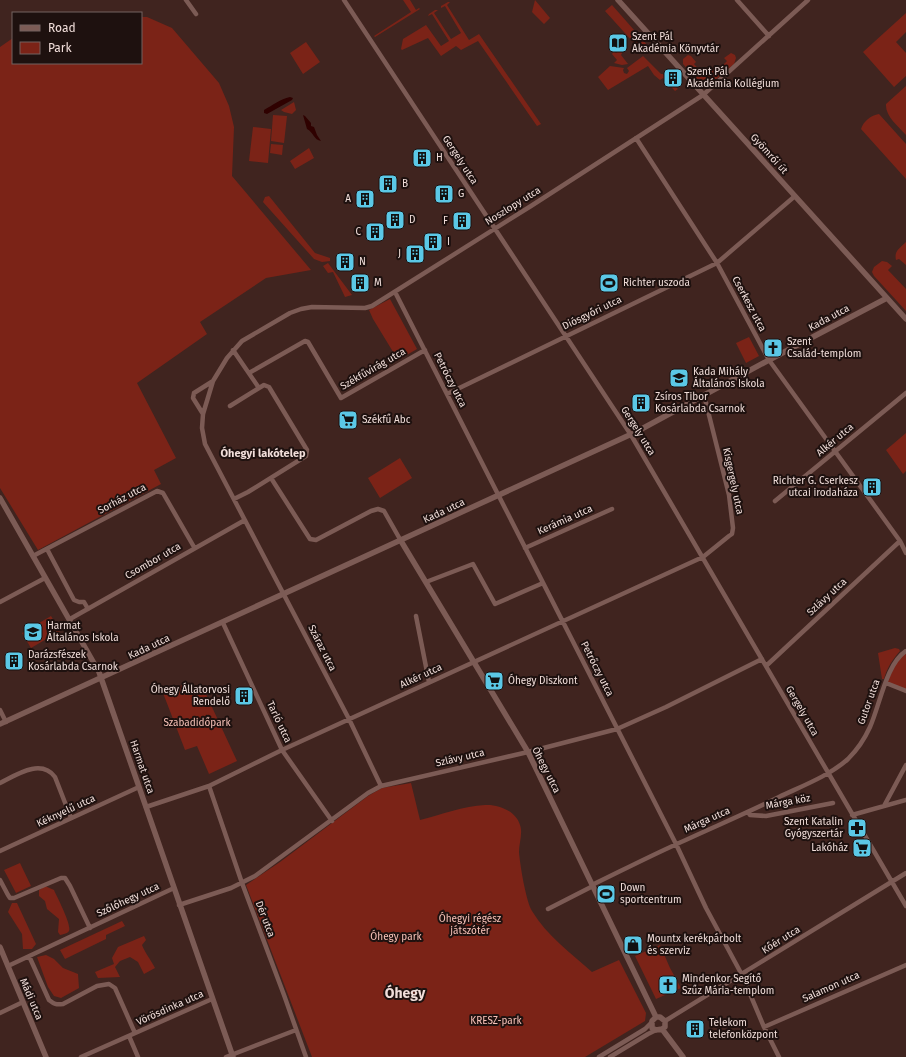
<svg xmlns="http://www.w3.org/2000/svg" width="906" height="1057" font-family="'Fira Sans',sans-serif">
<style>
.green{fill:#7b2317}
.water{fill:#2f0100}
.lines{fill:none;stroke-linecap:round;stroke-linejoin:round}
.minor{stroke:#7c5b55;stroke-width:4.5}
.tertiary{stroke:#7c5b55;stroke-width:5.5}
.labels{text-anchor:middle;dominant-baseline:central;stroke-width:4;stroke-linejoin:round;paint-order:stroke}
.poi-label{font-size:10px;fill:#f1deda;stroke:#1e110f;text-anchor:start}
.street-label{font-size:10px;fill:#f1deda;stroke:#1e110f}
.park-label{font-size:10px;fill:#f9c3b9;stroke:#1e110f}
.neighbourhood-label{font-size:11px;font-weight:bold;fill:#f1deda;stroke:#1e110f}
.district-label{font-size:14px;font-weight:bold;fill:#f1deda;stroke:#1e110f}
</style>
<rect width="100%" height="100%" fill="#40241f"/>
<path class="green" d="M403 0H410L416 10 419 8 420 9 375 37 374 36 411 12Z
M535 0 550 18 544 24 532 12Z
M448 2H450L447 5 469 40 479 34 541 124 537 126 478 41 461 50 456 46 441 56 428 38 402 50 401 49 403 39 426 25 441 46 449 41 432 14 428 16 429 14 435 10H438L434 13 451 39 461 33 445 6 441 8V6Z
M612 5 649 47 642 52 605 11Z
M906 13V32L896 42 906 53V76L894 87 863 52Z
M141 17H147L172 28 219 83 229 106 234 127 232 176 311 270 266 278 200 322 207 334 137 383 176 458 154 470 161 484 38 550 0 488V47L13 38V63H141Z
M306 42 320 62 303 74 290 53Z
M620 50 622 53 621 55 628 64 622 65 614 63 617 60 612 54 614 51 616 53Z
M731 53 735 55 736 58 734 64 706 88 704 87 683 64V59L688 55 691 56 696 62 694 64 704 75 712 68 715 70 721 65 722 66 727 61 724 58Z
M643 56 661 74H663L678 89 675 91 663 78 660 80 654 75 648 66 608 90 598 77 610 66 624 68 623 70 624 73 627 74 629 71 627 68Z
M906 86V135C898 126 885 116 886 104Z
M294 102 296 110 292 114 284 112 281 110Z
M879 114 906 144V179L861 129C863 122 871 115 879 114Z
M273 115 287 116 284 143 271 141Z
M253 127 271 129 268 163 249 161Z
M271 144 283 145 282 155 270 153Z
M309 148 314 158 295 169 290 161Z
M269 196 315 253 330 258V261L322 262 314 259 263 202 265 197Z
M906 242V265L899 259 896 260C894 251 899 249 906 242Z
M882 261 887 262 892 266 888 270 906 289V311L874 276 872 272 874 267Z
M328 263 352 295 345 297 333 272 328 273 323 266Z
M390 299 417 349 398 360 373 319 369 310Z
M749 337 759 356 746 363 736 343Z
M906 433V471L903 474 886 450Z
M400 458 412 478 380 498 368 478Z
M51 616 60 631 31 648 22 633Z
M895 648 899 649 900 651C892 660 887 668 884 679H882L878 653Z
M905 653 906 655V691L887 682 896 663Z
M183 685 205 692 237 761 209 774 197 746 185 750 163 693Z
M411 783 420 820C440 815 464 806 485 805 498 804 516 811 520 825 523 833 519 843 519 852 520 865 526 901 532 911 547 936 571 953 592 972L619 960 646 1013 645 1021 585 1057H312L246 885 280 862 368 796 382 788Z
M20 863 31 886 16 893 4 870Z
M45 886 54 890C57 897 72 925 69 931 67 934 63 934 60 935L58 932 59 919 47 909 45 901 39 896V890Z
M12 903H17L36 944 32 949H23L22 934 8 912Z
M122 921 125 926 106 935V939L65 959 60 950Z
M144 936 146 940 142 945C145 953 151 960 155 968L144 974 138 962 130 957 120 961 115 967 120 977 98 978 95 972 114 964 112 958 118 947Z
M660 945 670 968 681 988 656 999 635 956Z
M46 955 54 959 63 968 78 974 79 988 61 998 54 996 48 987 37 957Z"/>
<path class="water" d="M290 97 293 98 292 100 267 114 264 113V110C273 105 280 99 290 97Z
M303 115 305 116 311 123V126L314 127 317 135 321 141C314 140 313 132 307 129Z"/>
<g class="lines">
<path class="minor" d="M186 0 196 14
M344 0 631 435 906 906
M737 0 769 36
M636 138 717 263 769 360 900 541 906 553
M395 292 676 844 706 908 742 975 764 1027 779 1057
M233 350 259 388 264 385 269 387 307 450 306 456 248 492 234 499
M249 373 305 341 308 342 341 398 425 350
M447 394 717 263 795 196
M230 406 259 388
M203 414 193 398 194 393 213 381
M271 478 310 539 316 540 371 511 378 509 384 511 401 541
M775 501 906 393
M525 548 612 509
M47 549 74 600 79 602H84L88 609
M33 556 157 491 163 493 194 547
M426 582 473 564 495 604 543 583
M0 602 45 578
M416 616 429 682
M70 619 245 520
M223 623 282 750 332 821
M766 666 900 541
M886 683 906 691
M0 710 6 722
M0 783C16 775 41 758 55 777L71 818
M209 786 242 883 284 995 306 1057
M381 786 349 719 205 444 202 428 203 414 213 381 227 358 242 341 290 313 301 309 312 307 365 308 372 306 531 206 703 95 808 0
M884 806 906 765
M146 807 209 786 282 750 703 557 729 536 732 534 733 528 729 495 704 395
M748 812 750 815 766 816 833 803
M852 815 906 800
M0 851 139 787
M0 880 8 895 10 898H14L61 878H65L70 886 90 928
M592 885C621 871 648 857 677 844 711 828 745 814 779 797 802 786 829 776 848 759 857 750 865 738 870 727 880 705 886 664 906 651
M179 905 231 888 255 876 368 793 381 786 528 752 617 729 666 707 762 659
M548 909 593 886
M29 956 49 1000C54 1004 56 1005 63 1004L97 986 109 984 115 988 135 1033
M8 966 174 888
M0 1013 23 1002
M665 1021 906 873
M764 1027 906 965
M129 1036 138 1057
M81 1057 212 999
M226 1057 296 1030
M599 1057 645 1029 651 1023
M610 1057 648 1034 656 1030"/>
<path class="tertiary" d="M618 0 906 319
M0 498 99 672 233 1057
M401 541 528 752 656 1017
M0 724 636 432 769 360 887 298
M0 947 46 1057
M656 1017 652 1021V1028L656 1030 662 1029
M656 1017H660L665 1021V1027L662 1029
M662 1029 683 1057"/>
</g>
<defs>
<g id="library-square" transform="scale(1)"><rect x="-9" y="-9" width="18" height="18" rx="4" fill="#5bc8e6" stroke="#1e110f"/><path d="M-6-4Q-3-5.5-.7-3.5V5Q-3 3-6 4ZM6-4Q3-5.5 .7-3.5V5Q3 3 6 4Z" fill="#111"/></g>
<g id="building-square" transform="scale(1)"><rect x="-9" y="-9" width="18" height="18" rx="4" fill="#5bc8e6" stroke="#1e110f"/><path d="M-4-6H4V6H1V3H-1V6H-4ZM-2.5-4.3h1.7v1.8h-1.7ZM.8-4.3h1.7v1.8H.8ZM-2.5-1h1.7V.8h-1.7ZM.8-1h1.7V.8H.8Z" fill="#111"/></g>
<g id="stadium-square" transform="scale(1)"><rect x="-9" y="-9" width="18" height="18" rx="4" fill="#5bc8e6" stroke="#1e110f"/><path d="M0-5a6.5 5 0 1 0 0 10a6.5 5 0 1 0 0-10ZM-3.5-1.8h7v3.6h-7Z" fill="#111"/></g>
<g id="church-square" transform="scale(1)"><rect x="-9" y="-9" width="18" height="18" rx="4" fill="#5bc8e6" stroke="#1e110f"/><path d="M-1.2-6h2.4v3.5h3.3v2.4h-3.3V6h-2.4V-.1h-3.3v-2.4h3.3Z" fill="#111"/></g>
<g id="school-square" transform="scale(1)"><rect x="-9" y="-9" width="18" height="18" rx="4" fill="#5bc8e6" stroke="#1e110f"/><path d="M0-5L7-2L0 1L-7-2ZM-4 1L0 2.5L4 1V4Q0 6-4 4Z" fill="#111"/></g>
<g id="supermarket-square" transform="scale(1)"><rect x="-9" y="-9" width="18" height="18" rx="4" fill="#5bc8e6" stroke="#1e110f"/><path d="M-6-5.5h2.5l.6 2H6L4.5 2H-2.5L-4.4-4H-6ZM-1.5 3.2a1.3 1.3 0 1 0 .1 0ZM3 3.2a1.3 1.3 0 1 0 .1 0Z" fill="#111"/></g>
<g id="pharmacy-square" transform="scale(1)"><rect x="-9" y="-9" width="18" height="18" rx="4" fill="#5bc8e6" stroke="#1e110f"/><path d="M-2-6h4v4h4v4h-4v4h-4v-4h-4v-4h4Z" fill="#111"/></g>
<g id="shop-square" transform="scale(1)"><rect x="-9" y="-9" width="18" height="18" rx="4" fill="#5bc8e6" stroke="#1e110f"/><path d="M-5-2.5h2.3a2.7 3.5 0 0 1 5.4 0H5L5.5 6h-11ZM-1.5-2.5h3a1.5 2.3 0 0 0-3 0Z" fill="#111"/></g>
</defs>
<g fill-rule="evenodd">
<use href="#library-square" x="618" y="43"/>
<use href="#building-square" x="673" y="78"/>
<use href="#building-square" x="422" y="158"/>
<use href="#building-square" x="388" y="184"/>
<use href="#building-square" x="444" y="194"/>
<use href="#building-square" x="365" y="199"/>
<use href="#building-square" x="395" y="220"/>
<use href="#building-square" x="462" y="221"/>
<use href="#building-square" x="375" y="232"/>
<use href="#building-square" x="433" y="242"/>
<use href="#building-square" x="415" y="254"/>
<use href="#building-square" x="345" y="262"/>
<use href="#building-square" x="360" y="283"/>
<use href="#stadium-square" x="609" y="283"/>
<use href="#church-square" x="773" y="348"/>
<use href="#school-square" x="679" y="378"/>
<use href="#building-square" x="641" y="403"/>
<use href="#supermarket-square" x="348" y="420"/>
<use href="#building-square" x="872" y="487"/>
<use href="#school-square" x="33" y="632"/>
<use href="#building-square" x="14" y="661"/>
<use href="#supermarket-square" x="494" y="681"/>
<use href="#building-square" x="244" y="696"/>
<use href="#pharmacy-square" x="857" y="828"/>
<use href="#supermarket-square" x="862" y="848"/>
<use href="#stadium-square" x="606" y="894"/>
<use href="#shop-square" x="633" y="945"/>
<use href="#church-square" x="668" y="985"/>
<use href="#building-square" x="695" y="1029"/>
</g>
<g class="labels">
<g class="poi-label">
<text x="632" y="37">Szent Pál<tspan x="632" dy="12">Akadémia Könyvtár</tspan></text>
<text x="687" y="72">Szent Pál<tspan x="687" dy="12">Akadémia Kollégium</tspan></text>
<text x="436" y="158">H</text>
<text x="402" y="184">B</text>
<text x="458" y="194">G</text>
<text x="351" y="199" text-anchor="end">A</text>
<text x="409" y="220">D</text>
<text x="448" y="221" text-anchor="end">F</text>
<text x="361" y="232" text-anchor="end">C</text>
<text x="447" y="242">I</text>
<text x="401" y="254" text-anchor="end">J</text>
<text x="359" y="262">N</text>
<text x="374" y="283">M</text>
<text x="623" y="283">Richter uszoda</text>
<text x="787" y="342">Szent<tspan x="787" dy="12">Család-templom</tspan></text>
<text x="693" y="372">Kada Mihály<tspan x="693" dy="12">Általános Iskola</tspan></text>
<text x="655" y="397">Zsíros Tibor<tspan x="655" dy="12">Kosárlabda Csarnok</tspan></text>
<text x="362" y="420">Székfű Abc</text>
<text x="858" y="481" text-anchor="end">Richter G. Cserkesz<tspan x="858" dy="12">utcai irodaháza</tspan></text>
<text x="47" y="626">Harmat<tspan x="47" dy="12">Általános Iskola</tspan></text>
<text x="28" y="655">Darázsfészek<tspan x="28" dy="12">Kosárlabda Csarnok</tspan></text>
<text x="508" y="681">Óhegy Diszkont</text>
<text x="230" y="690" text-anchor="end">Óhegy Állatorvosi<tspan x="230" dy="12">Rendelő</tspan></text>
<text x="843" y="822" text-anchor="end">Szent Katalin<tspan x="843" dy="12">Gyógyszertár</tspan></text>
<text x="848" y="848" text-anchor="end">Lakóház</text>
<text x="620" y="888">Down<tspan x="620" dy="12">sportcentrum</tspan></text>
<text x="647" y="939">Mountx kerékpárbolt<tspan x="647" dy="12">és szerviz</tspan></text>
<text x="682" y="979">Mindenkor Segítő<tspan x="682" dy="12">Szűz Mária-templom</tspan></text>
<text x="709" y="1023">Telekom<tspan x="709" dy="12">telefonközpont</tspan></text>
</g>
<g class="street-label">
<text transform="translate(769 154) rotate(48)">Gyömrői út</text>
<text transform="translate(460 160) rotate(57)">Gergely utca</text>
<text transform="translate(513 206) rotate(-32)">Noszlopy utca</text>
<text transform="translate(749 304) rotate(62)">Cserkesz utca</text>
<text transform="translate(592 313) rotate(-26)">Diósgyőri utca</text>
<text transform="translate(829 318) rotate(-28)">Kada utca</text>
<text transform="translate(373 369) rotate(-30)">Székfűvirág utca</text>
<text transform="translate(450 380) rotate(63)">Petrőczy utca</text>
<text transform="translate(638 431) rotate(58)">Gergely utca</text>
<text transform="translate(835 440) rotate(-40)">Alkér utca</text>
<text transform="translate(733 481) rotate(78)">Kisgergely utca</text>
<text transform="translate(122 499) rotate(-28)">Sorház utca</text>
<text transform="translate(444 511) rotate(-25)">Kada utca</text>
<text transform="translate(565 520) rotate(-24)">Kerámia utca</text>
<text transform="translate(153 561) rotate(-30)">Csombor utca</text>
<text transform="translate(827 597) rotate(-43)">Szlávy utca</text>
<text transform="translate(149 647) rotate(-25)">Kada utca</text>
<text transform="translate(322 648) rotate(63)">Száraz utca</text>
<text transform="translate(597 669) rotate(63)">Petrőczy utca</text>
<text transform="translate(421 676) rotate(-25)">Alkér utca</text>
<text transform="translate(869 702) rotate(-70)">Gutor utca</text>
<text transform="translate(802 711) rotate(60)">Gergely utca</text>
<text transform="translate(279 722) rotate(65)">Tarló utca</text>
<text transform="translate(460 758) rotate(-13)">Szlávy utca</text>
<text transform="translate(142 767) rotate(71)">Harmat utca</text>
<text transform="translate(546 770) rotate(63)">Óhegy utca</text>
<text transform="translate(788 802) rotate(-10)">Márga köz</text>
<text transform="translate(66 811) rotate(-25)">Kéknyelű utca</text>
<text transform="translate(707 820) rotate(-24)">Márga utca</text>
<text transform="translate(128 900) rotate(-25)">Szőlőhegy utca</text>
<text transform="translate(265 919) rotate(69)">Dér utca</text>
<text transform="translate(781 940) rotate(-32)">Kőér utca</text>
<text transform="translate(831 987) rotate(-24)">Salamon utca</text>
<text transform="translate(31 999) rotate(67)">Mádi utca</text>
<text transform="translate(170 1008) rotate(-24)">Vörösdinka utca</text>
</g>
<g class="park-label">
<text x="197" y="723">Szabadidőpark</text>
<text x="470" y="919">Óhegyi régész<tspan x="470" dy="12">játszótér</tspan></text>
<text x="396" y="937">Óhegy park</text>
<text x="496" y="1021">KRESZ-park</text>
</g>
<g class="neighbourhood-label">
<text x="263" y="453">Óhegyi lakótelep</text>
</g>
<g class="district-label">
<text x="405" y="993">Óhegy</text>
</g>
</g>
<rect x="12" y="12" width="130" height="52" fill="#1e110f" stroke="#726360"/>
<rect x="20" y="25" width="20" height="6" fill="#7c5b55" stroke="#726360"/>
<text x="48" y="32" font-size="12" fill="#f1deda">Road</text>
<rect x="20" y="42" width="20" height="12" fill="#7b2317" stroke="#726360"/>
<text x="48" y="52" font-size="12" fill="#f1deda">Park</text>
</svg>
